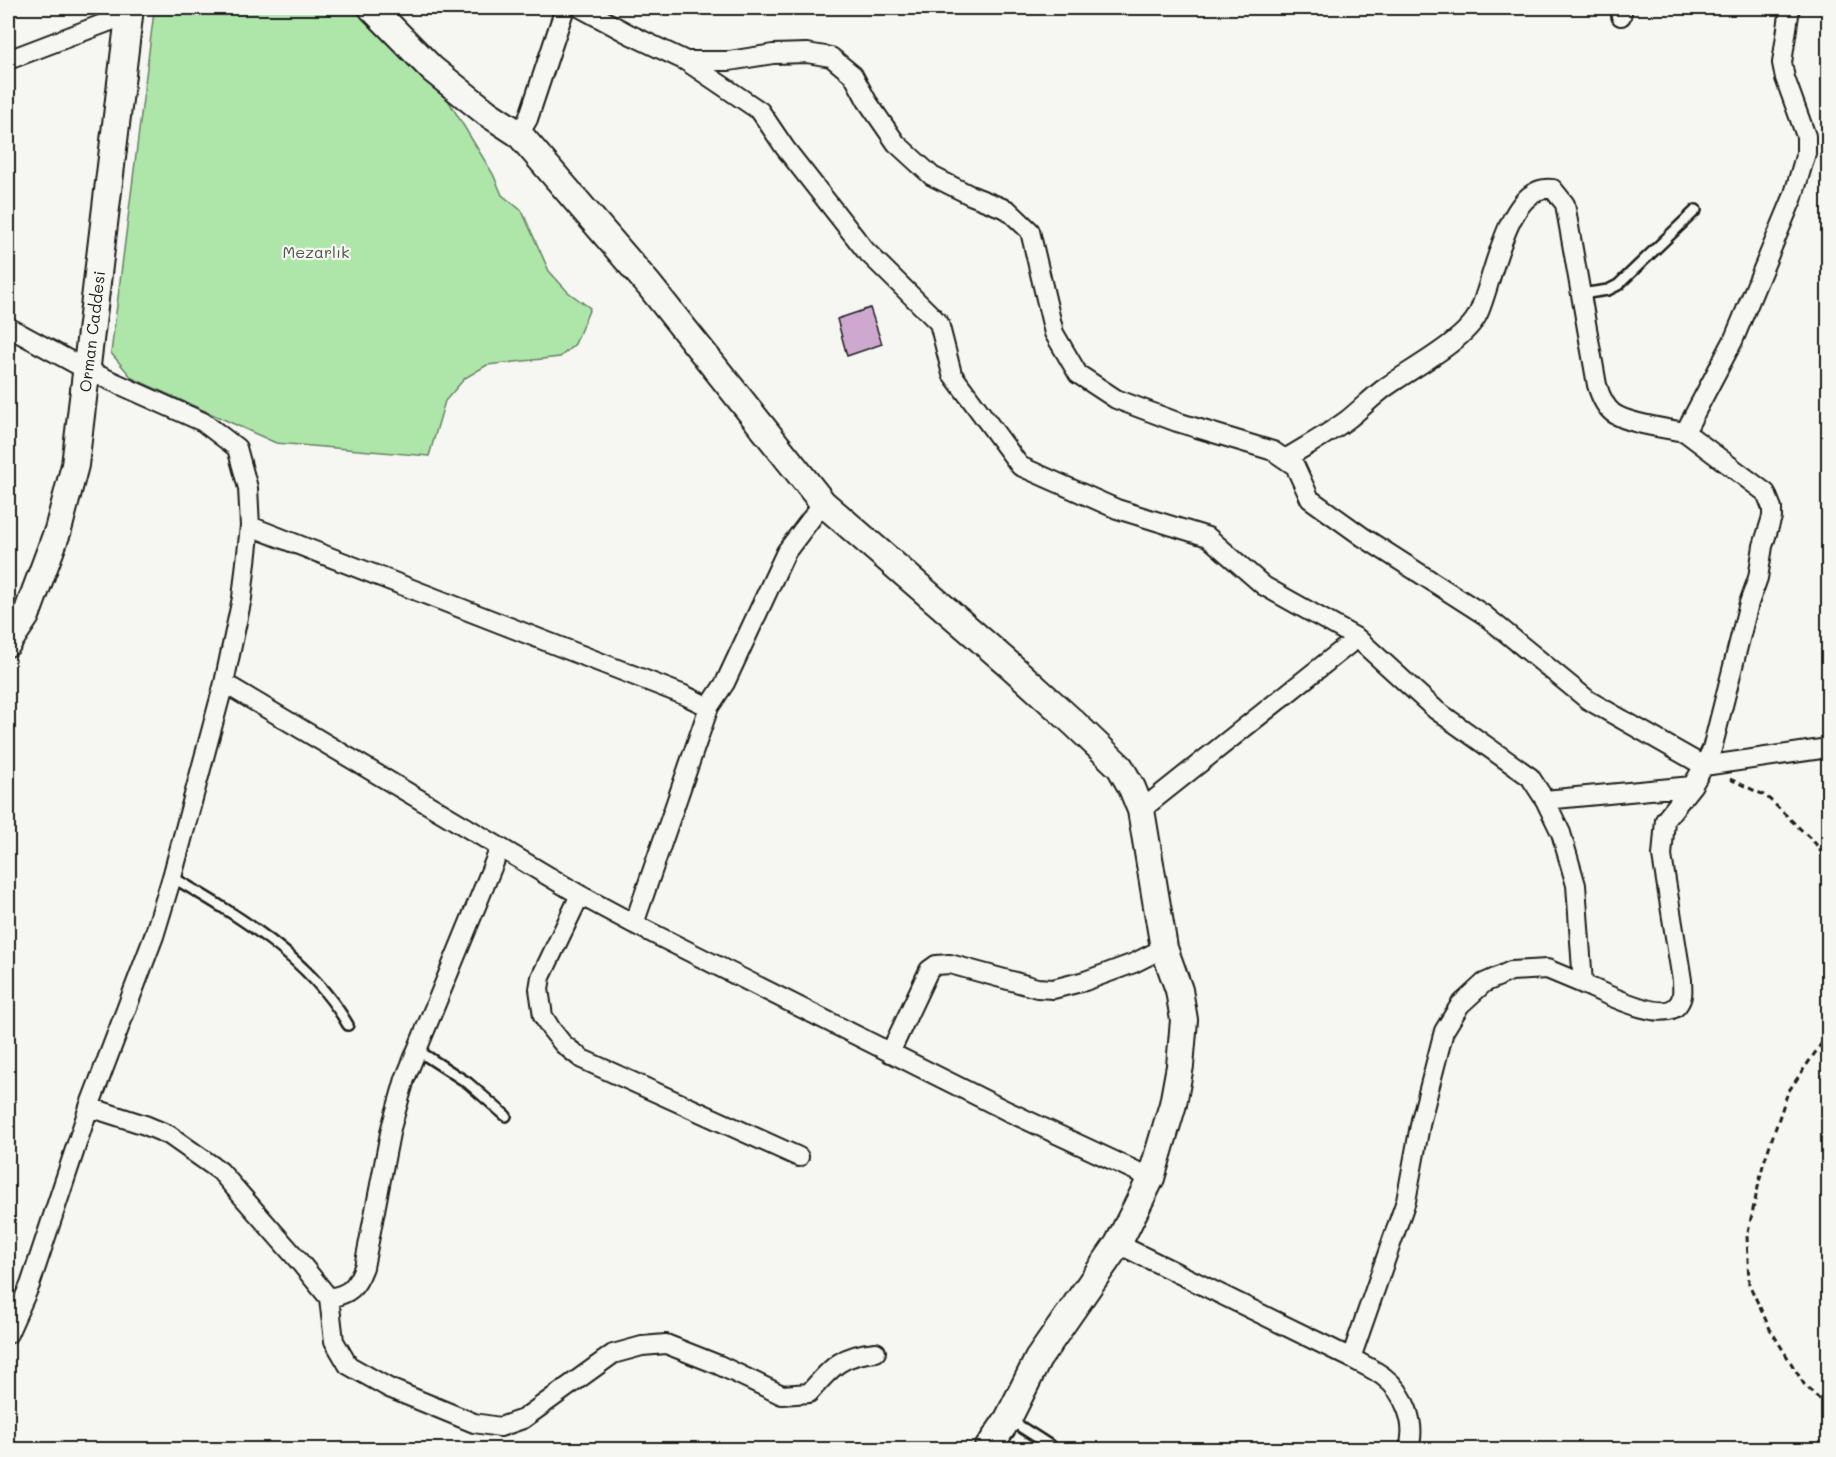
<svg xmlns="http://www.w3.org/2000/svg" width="1836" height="1457" font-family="Mali,sans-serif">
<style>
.green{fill:#aee6aa;stroke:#658163;stroke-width:1.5}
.building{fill:#cfa8cf;stroke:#1c1c1c;stroke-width:1.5}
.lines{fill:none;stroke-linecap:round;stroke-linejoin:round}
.lane-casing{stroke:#1c1c1c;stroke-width:14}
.street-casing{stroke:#1c1c1c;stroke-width:22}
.secondary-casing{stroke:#1c1c1c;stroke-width:30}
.path{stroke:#1c1c1c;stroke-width:3;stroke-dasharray:6 4.5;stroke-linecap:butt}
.lane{stroke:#f6f6f2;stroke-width:9}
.street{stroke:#f6f6f2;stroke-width:18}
.secondary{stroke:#f6f6f2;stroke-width:26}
.labels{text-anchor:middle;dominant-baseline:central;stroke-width:4.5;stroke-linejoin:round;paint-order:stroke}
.park-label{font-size:16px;fill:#485947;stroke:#f6f6f2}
.street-label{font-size:16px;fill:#1c1c1c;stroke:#f6f6f2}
</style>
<rect width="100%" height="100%" fill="#f6f6f2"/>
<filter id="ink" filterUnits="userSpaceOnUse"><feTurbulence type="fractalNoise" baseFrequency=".0167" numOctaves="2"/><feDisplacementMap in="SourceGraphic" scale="12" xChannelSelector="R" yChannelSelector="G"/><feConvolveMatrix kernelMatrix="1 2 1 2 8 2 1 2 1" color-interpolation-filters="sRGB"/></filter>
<g filter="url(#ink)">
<path class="green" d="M156 8H321L356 11 408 63 448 100 493 174 502 195 522 211 549 271 568 292 590 308 575 344 560 357 487 365 465 378 445 401 429 456 276 443 132 378 111 353 154 12Z"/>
<path class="building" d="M870 308 882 344 847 356 837 319Z"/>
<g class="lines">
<g class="lane-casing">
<path id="lane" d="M1581 294 1608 290 1618 285 1696 210
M172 877C238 916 309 957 348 1025
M417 1050 468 1083 506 1116
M1010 1420 1057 1450"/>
</g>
<g class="street-casing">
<path id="street" d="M581 8 629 34 686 61 760 111 785 148 865 250 939 323 952 374 1020 466 1117 509 1208 537 1264 586 1357 638 1436 710 1530 777 1545 800 1561 833 1576 885 1583 984 1547 969 1511 971 1484 983 1460 1005 1444 1031 1421 1120 1406 1201 1351 1358
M1621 16 1623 8
M8 60 129 14
M686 61H729L773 54 807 53 831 57 853 75 867 101 896 143 932 176 970 195 1008 210 1030 231 1054 333 1078 374 1116 399 1177 422 1273 451 1295 466 1310 499 1363 537 1483 614 1588 700 1704 766 1828 748
M519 134 528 119 565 8
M8 327 87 370 203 422 237 448 248 488 250 526 242 598 224 683 172 877 154 936 89 1107 30 1285 8 1334
M1285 459C1306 446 1328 434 1347 420 1360 410 1372 397 1386 387 1411 369 1465 341 1478 314 1493 283 1507 182 1553 189L1565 204 1597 385C1600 395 1604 406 1613 413 1626 423 1668 429 1685 432
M250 526 684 695 709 707 725 683 786 552 823 503
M224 683 580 895 634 924 1007 1111 1151 1178
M1545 800 1692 786
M1141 810 1357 638
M580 895 541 977 539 989 543 1016 551 1029 563 1044 582 1059 799 1157
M634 924 709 707
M1583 984C1602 992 1666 1026 1679 1003 1684 996 1682 988 1682 980L1662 856 1665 820 1692 786 1704 766 1712 749 1749 603 1758 578 1763 546 1772 517V508L1766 493 1685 432 1733 341 1793 197 1806 153V136L1785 78 1782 63 1790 8
M890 1053 929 970 936 965 950 964 1037 988 1053 989 1085 981 1134 963 1164 948
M89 1107 145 1125 169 1135 220 1171 298 1260 329 1298 334 1341 348 1365 389 1388 474 1423 500 1427 523 1419 613 1354 642 1346 666 1344 719 1365 782 1395 809 1393C831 1368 840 1355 876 1352
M1118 1244 1351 1358C1361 1364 1374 1369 1384 1377 1404 1392 1418 1425 1408 1450
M329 1298C350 1294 356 1288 364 1267L391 1128 405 1079 500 848"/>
</g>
<g class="secondary-casing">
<g id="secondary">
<path d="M372 8 432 69 487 113 519 134 649 285 823 503 1011 666 1075 724 1120 767 1132 788 1141 810 1164 948 1179 990 1184 1020 1180 1066 1173 1104 1151 1178 1118 1244 1038 1359 1008 1419 987 1450"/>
<path id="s1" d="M8 643 26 616 58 530 75 465 130 8"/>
</g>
</g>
<path class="path" d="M1730 779 1766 796 1815 843 1828 862
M1828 1034 1788 1092 1763 1165 1747 1236 1749 1284 1770 1329 1804 1384 1828 1408"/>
<use href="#lane" class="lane"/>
<use href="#street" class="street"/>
<use href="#secondary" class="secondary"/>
</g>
</g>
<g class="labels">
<g class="park-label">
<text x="316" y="251">Mezarlık</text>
</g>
<g class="street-label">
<text stroke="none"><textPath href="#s1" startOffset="326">Orman Caddesi</textPath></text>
</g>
</g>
<rect width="1836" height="1457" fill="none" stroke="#f6f6f2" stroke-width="30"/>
<rect x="15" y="15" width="1806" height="1427" fill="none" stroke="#1c1c1c" stroke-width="2" filter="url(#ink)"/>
</svg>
